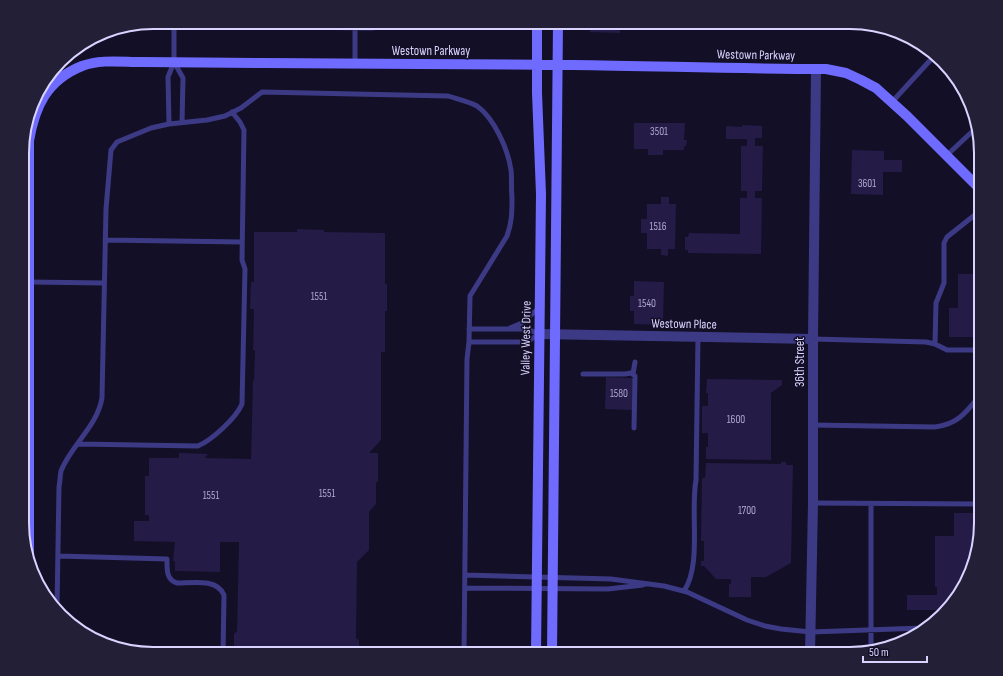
<svg xmlns="http://www.w3.org/2000/svg" width="1003" height="676" font-family="'Sofia Sans Condensed',sans-serif">
<style>
.building{fill:#241b47}
.lines{fill:none;stroke-linecap:round;stroke-linejoin:round}
.lane{stroke:#3d3a85;stroke-width:5}
.street{stroke:#3d3a85;stroke-width:10}
.secondary{stroke:#6f6bff;stroke-width:10}
.labels{text-anchor:middle;dominant-baseline:central;stroke-width:3;stroke-linejoin:round;paint-order:stroke}
.number-label{font-size:11px;fill:#aca6d1}
.street-label{font-size:13px;fill:#d9d4ff;stroke:#130f26}
.rim{fill:none;stroke:#d9d4ff;stroke-width:2}
</style>
<rect width="100%" height="100%" fill="#130f26"/>
<path class="building" d="M590 23 620 24V33L590 32Z
M634 123H685L684 140H687L686 146H684V150H663V155H648V149H634Z
M742 125 762 126V138H755V146H763L762 191H755V198H762L761 254 688 253V250H685V237H688L689 233 740 234V198H747V191H741V146H747V139H726V126L742 127Z
M852 150 884 151V160H902V172H883V195L851 194Z
M661 197H669V204H676L675 249H668V256L661 255V249H647V233H641V219H647V204H661Z
M297 229 324 230V232L385 233V284H387V311H385V352H381V440L370 452V453H378V482H376V504L369 512V550L357 562 356 638 359 640V654H234V634L237 631 239 542H220V572L175 571V561H173L175 542 134 541V521H149V515H145V476H149V458H179V453L208 454 205 458 251 459 253 380 254 381 255 350H253L254 309H250L251 282H254V232H297Z
M958 274H981V337H949V308H958Z
M634 281 664 282 663 325 634 324V311H630V296H634Z
M606 377 633 378 632 410 605 409Z
M707 379 782 380V385L771 393V460L706 459V447H708V433H702V406H708V393H706Z
M781 462H786V465H793L791 563 766 577H751V597H729V584H731V579H716L704 566H701V561H704V541H701L702 478H705L706 463 781 464Z
M954 513H981V532L974 566 954 603 946 610H907V595H937V587H935V536H954Z"/>
<g class="lines">
<path class="lane" d="M138 25 372 28 385 26 391 22
M174 62 183 78 182 123
M355 64V27
M892 102 935 55
M169 124 168 77 174 62V26
M946 156 976 128
M105 240 242 242
M30 282 104 283
M510 328 522 323 539 308
M469 329H527L539 334
M813 339 926 342 935 344 947 350H981
M469 342H527L539 334
M935 344 936 303 944 283V243L947 237 981 210
M583 374H625L631 373 635 376 634 428
M633 374 635 362
M813 425 935 427C959 424 967 411 981 394
M78 444 198 446C212 440 236 418 242 404L245 269 242 260 244 130 240 122 232 112
M813 503 981 504
M58 556 167 559C167 569 166 580 177 583 192 583 217 578 224 595L223 654
M465 575 611 579 664 586 687 592 747 620 765 626 781 629 811 632 923 628
M465 588 608 589 643 585
M684 591C702 565 690 512 696 480L698 337
M49 600H57
M57 608 59 487C60 482 60 476 61 471 71 445 97 427 102 398L106 209 111 150 117 142 151 128 169 124 207 120 225 116 241 108 262 92 448 96C457 99 468 101 477 106 494 118 508 149 511 170 512 179 511 188 512 197 512 211 512 223 507 236L470 296 469 342 467 359 464 654
M871 649V504"/>
<path class="street" d="M539 334 813 339
M810 654 813 503V339L816 69"/>
<path class="secondary" d="M29 559V141C35 106 47 80 82 66 101 59 122 62 141 62 182 62 223 63 264 63 367 64 470 64 573 65 657 66 742 69 826 69L846 73 861 80 876 88 907 116 981 190
M536 654 541 194 537 93V22
M552 654 558 22"/>
</g>
<g class="labels">
<g class="number-label">
<text x="659" y="131">3501</text>
<text x="867" y="183">3601</text>
<text x="658" y="226">1516</text>
<text x="319" y="296">1551</text>
<text x="647" y="303">1540</text>
<text x="619" y="393">1580</text>
<text x="736" y="419">1600</text>
<text x="327" y="493">1551</text>
<text x="211" y="495">1551</text>
<text x="747" y="510">1700</text>
</g>
<g class="street-label">
<text x="431" y="51">Westown Parkway</text>
<text transform="translate(756 55) rotate(1)">Westown Parkway</text>
<text transform="translate(684 324) rotate(1)">Westown Place</text>
<text transform="translate(526 338) rotate(-89)">Valley West Drive</text>
<text transform="translate(800 362) rotate(-90)">36th Street</text>
</g>
</g>
<path d="M0 0H1003V676H0ZM153 29H850A124 124 0 0 1 974 153V523A124 124 0 0 1 850 647H153A124 124 0 0 1 29 523V153A124 124 0 0 1 153 29Z" fill="#231f37" fill-rule="evenodd"/>
<path class="rim" d="M153 29H850A124 124 0 0 1 974 153V523A124 124 0 0 1 850 647H153A124 124 0 0 1 29 523V153A124 124 0 0 1 153 29Z"/>
<path d="M863 656v6h64v-6" fill="none" stroke="#d9d4ff" stroke-width="2"/>
<text x="869" y="656" font-size="12" fill="#d9d4ff" stroke="#130f26" stroke-width="3" paint-order="stroke">50 m</text>
</svg>
